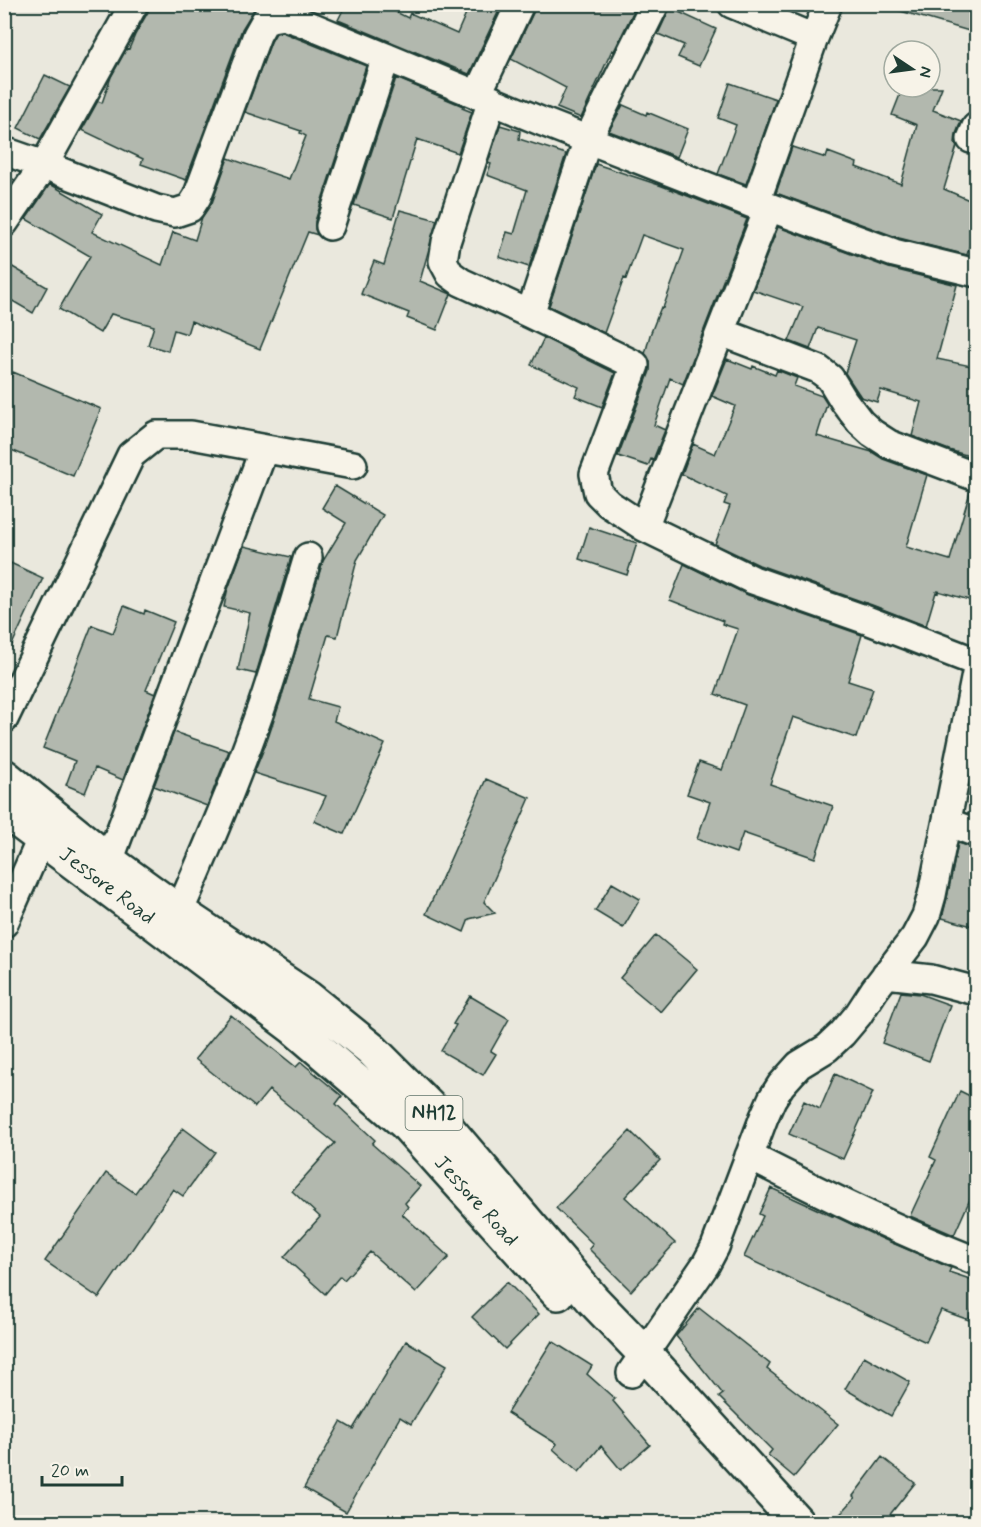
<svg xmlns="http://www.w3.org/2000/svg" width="981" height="1527" font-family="Mynerve,sans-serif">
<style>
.building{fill:#b2b8ae;stroke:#1f3d34;stroke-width:1.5}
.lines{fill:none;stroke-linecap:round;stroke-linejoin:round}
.minor-casing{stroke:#1f3d34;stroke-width:32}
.highway-casing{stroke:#1f3d34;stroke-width:38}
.minor{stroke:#f7f3e8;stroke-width:27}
.highway{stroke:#f7f3e8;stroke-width:33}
.labels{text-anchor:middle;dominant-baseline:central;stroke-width:6;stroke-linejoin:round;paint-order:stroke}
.shield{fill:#f7f3e8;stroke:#60746a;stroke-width:1.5}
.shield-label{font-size:20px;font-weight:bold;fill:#1f3d34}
.street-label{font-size:21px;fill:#1f3d34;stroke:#f7f3e8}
</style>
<rect width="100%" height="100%" fill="#eae8dd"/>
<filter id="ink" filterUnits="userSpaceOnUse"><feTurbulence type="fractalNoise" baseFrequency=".0167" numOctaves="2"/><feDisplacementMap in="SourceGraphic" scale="12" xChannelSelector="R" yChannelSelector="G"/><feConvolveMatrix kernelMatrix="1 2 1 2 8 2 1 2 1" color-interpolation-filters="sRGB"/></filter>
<g filter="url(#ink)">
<path class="building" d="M150 4H261L253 11 242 29 186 180 141 164 143 159 82 130 98 101 102 103 111 77 127 48 129 49 135 35 148 12Z
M346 4H380L408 18 410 13 457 34 470 4H502L469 74 338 20Z
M535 4H637L614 51 612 50 581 118 557 108 566 88 511 59 534 11Z
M898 4H976V33L897 10Z
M670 8 716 29 699 66 678 57 684 45 658 34Z
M282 32 366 66 315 221V229L318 235 308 232 260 349 191 321 187 334 174 330 168 351 148 345 154 326 111 314 100 333 59 309 90 256 26 219 50 184 102 214 92 232 162 265 173 232 195 240 202 217 212 203 228 158 289 179 306 136 300 133 301 131 245 112 271 42 276 33Z
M45 75 70 87 40 139 18 128Z
M396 78 463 106 462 108 472 112 458 153 417 139 393 218 354 205Z
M730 83 776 99 746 184 718 174 736 125 718 118Z
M903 87H942L933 110 961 121 956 134 955 143 957 146 944 189 976 203V236L973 234 967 255 899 238 776 193 792 147 826 158 828 152 857 163 856 167 901 184 917 125 892 115Z
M623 105 646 115 647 112 688 129 677 157 609 131Z
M500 125 520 131 519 139 566 154 529 267 499 257 507 232 514 234 527 190 487 175 491 164 488 163Z
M596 164 662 186 747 219 683 384 670 378 654 425 665 430 653 460 651 459 648 466 618 456 650 371V362L645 354 650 335 661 307 663 308 684 250 642 235 626 279 624 278 604 333 549 306Z
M4 175 15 180 4 195Z
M400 210 437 220 420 281 451 294 437 330 407 318 409 313 361 294 374 261 384 265Z
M778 227 889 268 957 285 937 359 976 367V458L949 450 912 436 921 402 881 390 877 402 861 397 845 373 856 340 818 328 810 349 789 341 803 307 753 290Z
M4 262 47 287 33 313 4 296Z
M544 338 615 373 602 407 575 396 579 387 531 365Z
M727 359 752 369 753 366 775 375 777 370 797 378 794 386 822 396 827 404 817 436 872 452 883 459 927 475 906 547 950 560 970 492H976V602L938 591V593L936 592 926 626 872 605 759 565 715 544 730 506 724 504 727 496 682 474 693 444 715 454 735 406 712 396Z
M13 372 101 409 73 476 4 447V393Z
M335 486 383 515 357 560 337 637 328 635 309 699 338 707 334 721 385 744 344 834 314 821 326 796 254 773 267 741 281 699 323 561 346 523 322 508Z
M589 527 637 543 627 575 579 559Z
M244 546 291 557 256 674 238 670 250 613 224 607 227 592Z
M4 560 43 578 4 662Z
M684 564 748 595 862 635 848 681 873 689 856 738 793 717 770 784 833 806 815 858 743 833 736 853 697 839 710 802 687 794 699 762 722 770 745 705 715 694 738 629 722 624 723 621 670 600Z
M124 606 144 614 145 610 174 622 146 690 155 694 123 780 95 768 85 793 66 785 75 761 43 748 92 625 113 633Z
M174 732 229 751 207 806 154 786Z
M486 779 530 798 484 902 495 913 469 919 464 932 426 914Z
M958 843 976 848V927L942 918 947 898Z
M612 883 640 899 623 928 595 911Z
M656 935 697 969 661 1012 620 978Z
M901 992 920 994 950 1005 929 1061 882 1043Z
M470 996 509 1019 491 1051 496 1054 483 1075 441 1051 456 1025 453 1024Z
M231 1015 296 1067 301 1062 342 1096 336 1104 375 1140 372 1144 420 1186 405 1203 408 1207 402 1214 449 1257 416 1293 370 1252 344 1280 340 1276 325 1294 284 1257 320 1217 292 1191 335 1143 269 1090 255 1107 195 1059Z
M835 1074 873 1092 843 1159 789 1134 804 1101 820 1109Z
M960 1091 976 1099V1186L954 1235 910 1216 936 1160 930 1157Z
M183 1128 215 1152 183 1196 173 1189 99 1298 45 1261 106 1173 135 1193Z
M630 1131 660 1160 625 1197 675 1243 631 1291 589 1249 593 1244 556 1208Z
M771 1188 832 1216V1215L883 1239 951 1268 949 1272 976 1281V1298L969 1320 941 1310 926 1342 744 1257 763 1216 759 1214Z
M507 1282 539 1314 505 1349 472 1317Z
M699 1308 770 1364 767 1369 838 1424 794 1477 768 1455 772 1450 719 1397 723 1394 676 1336Z
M406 1341 447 1365 411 1424 400 1417 346 1512 304 1488 341 1422 353 1429Z
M552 1341 592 1366 587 1374 615 1399 613 1401 650 1445 621 1470 601 1446 579 1472 553 1449 557 1444 507 1413Z
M864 1356 910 1382 891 1416 845 1389Z
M882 1457 915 1483 884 1522H833L855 1498 853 1496Z"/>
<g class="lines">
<g class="minor-casing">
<path id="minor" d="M732 4 814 38
M477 95 520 4
M492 100 446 242 443 261 450 274 461 282 530 314 635 365 594 474 598 493 609 504 644 527 753 580 867 620 976 662
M971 139 976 127
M4 151 44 165 156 209 175 213 190 208 197 197 257 35 266 19 283 16 301 22 543 122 755 205 769 207 894 253 976 273
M755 205 814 38 828 4
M4 223 44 165 134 4
M330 226 386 57
M530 314 588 139 655 4
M721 332 818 369 830 378 844 401 860 422 872 433 889 444 976 477
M644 527 769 207
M4 719 131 455 156 435H191L353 465
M947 822 976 833
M109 861 264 449
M179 912C211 840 241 768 266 694 281 648 294 603 308 557
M4 923 42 837
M886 974 931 979 976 991
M749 1156C823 1194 898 1231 976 1261
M631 1373 706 1264 715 1247 764 1117 772 1099 781 1085 799 1065 827 1048 842 1034 858 1015 875 989 915 937 926 916 932 895 976 674"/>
</g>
<g class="highway-casing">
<path id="highway" d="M4 776 109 861 179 912 308 998 371 1049 430 1108 593 1300 644 1353 797 1522
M4 810 293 1027 405 1123 558 1293"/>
</g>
<use href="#minor" class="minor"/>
<use href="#highway" class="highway"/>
</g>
</g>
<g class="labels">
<rect class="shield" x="405.5" y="1096" width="57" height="34" rx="4.5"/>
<g class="shield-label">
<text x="434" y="1113">NH12</text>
</g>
<g class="street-label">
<text transform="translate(107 886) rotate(37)">Jessore Road</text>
<text transform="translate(476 1201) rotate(48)">Jessore Road</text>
</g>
</g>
<rect width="981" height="1527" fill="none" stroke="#f7f3e8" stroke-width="24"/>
<rect x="12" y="12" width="957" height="1503" fill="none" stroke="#1f3d34" stroke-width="2" filter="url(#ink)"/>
<g transform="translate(912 69) rotate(103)"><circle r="28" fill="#f7f3e8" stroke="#a1aaa0" stroke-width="1.5"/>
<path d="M0-4.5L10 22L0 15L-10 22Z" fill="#1f3d34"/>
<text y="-9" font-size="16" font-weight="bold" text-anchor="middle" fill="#1f3d34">N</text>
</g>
<path d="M42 1476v9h80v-9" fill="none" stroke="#1f3d34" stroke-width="3"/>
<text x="51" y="1476" font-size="18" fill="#1f3d34" stroke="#f7f3e8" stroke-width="4.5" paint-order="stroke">20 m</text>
</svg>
